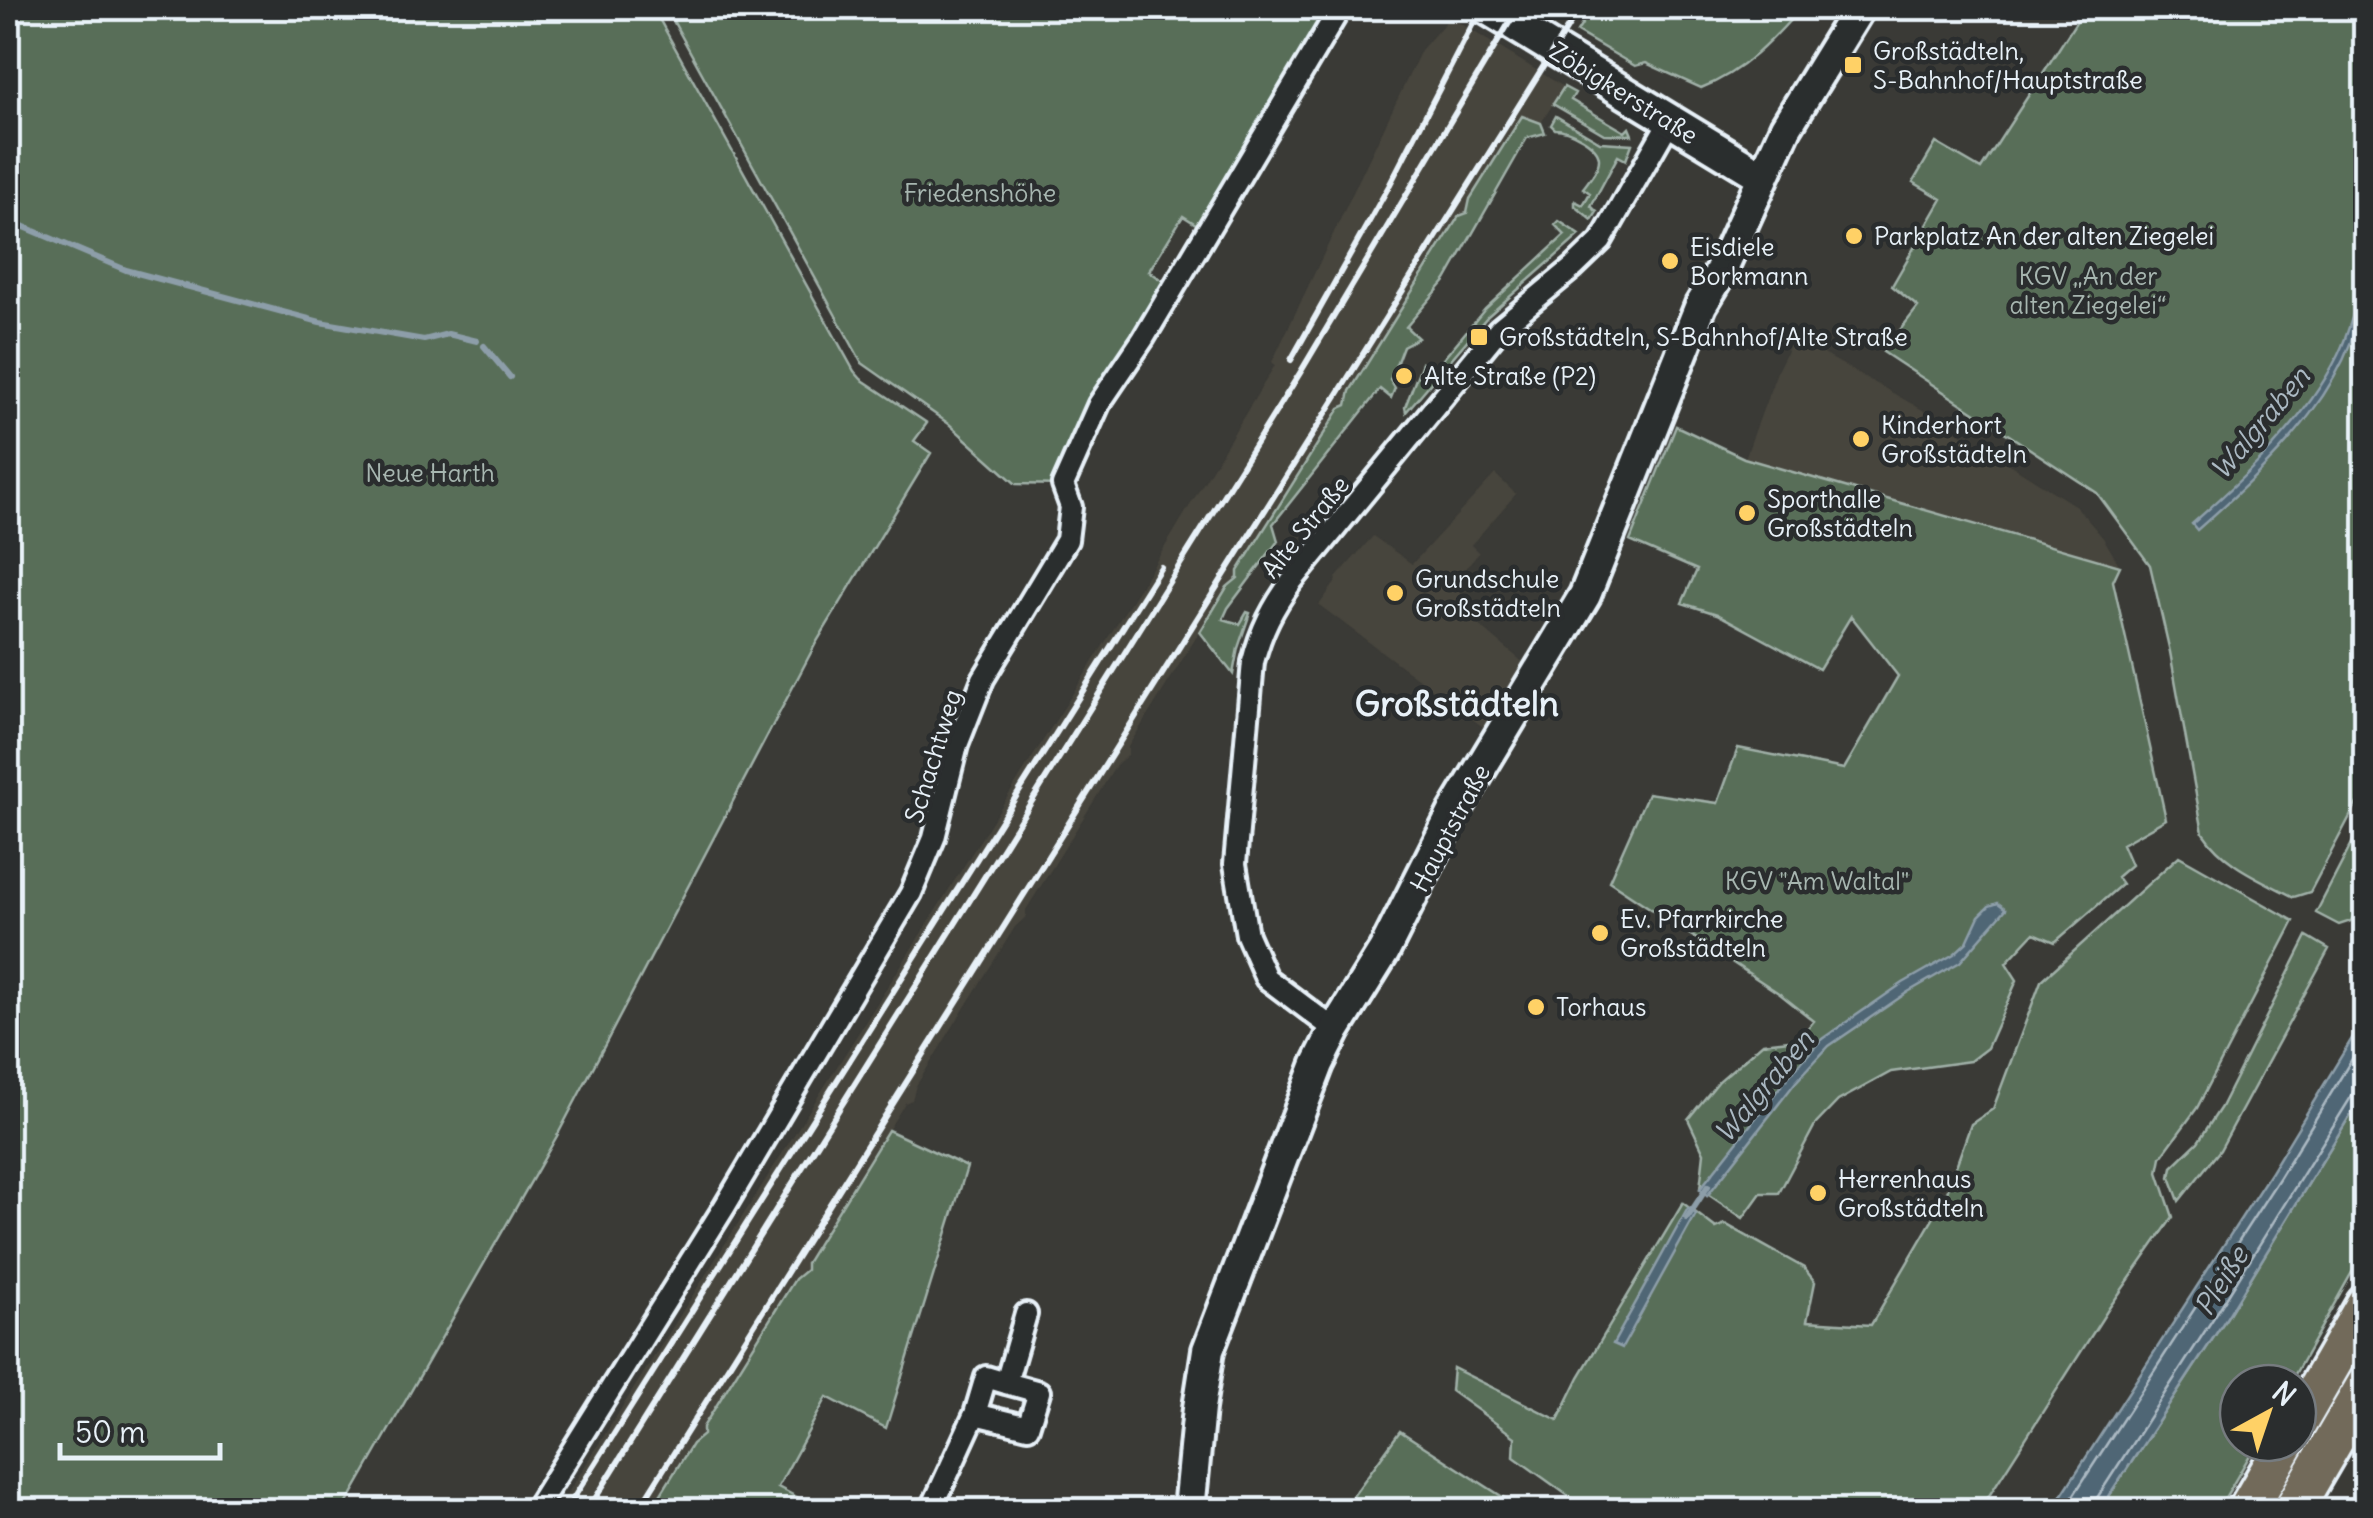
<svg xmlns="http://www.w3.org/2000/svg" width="2373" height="1518" font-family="Delius,sans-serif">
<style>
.built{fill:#46443c}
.green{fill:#586e59;stroke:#a0b0a8;stroke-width:2.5}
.water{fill:#506674;stroke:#8d9ea9;stroke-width:2.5}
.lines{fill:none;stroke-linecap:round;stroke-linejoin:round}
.shore{stroke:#abb9c3;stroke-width:2.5}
.stream{stroke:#8d9ea9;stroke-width:6}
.street-casing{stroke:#e8f1f8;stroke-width:28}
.secondary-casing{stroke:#e8f1f8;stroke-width:38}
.highway-casing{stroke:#e8f1f8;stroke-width:45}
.street{stroke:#2a2d2e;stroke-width:20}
.secondary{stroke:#2a2d2e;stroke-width:30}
.highway{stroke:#726b5a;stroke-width:38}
.rail{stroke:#e8f1f8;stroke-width:6}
.poi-dot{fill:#ffd166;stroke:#2a2d2e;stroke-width:4}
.labels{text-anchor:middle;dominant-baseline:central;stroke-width:9;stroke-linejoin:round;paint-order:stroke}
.poi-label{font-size:25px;fill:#e8f1f8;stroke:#2a2d2e;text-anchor:start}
.street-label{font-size:25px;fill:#e8f1f8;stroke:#2a2d2e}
.park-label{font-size:25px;fill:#a7b6b0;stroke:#2a2d2e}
.water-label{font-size:28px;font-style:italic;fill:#abb9c3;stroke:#2a2d2e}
.district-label{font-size:35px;font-weight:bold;fill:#e8f1f8;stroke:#2a2d2e}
</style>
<rect width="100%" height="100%" fill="#3a3a36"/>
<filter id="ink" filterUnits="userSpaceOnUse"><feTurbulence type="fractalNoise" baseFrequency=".01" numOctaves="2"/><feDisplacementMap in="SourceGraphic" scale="20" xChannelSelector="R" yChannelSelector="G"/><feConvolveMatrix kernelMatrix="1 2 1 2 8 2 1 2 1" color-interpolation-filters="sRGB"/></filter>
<g filter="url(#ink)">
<path class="built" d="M1450 17 1564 87 1541 123 1522 116 1470 199 1467 213 1459 216 1350 391 1347 405 1339 408 1238 570 1239 578 1227 588 1128 747V755L1117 764 1026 910V917L1015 927 916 1086 912 1100 905 1103 806 1263V1270L703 1427 699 1440 692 1444 651 1510H557L1152 568 1275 365 1272 362 1421 50Z
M1794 337 1921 409 2076 506 2104 539 2120 566 1745 458 1778 369Z
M1495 474 1516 494 1471 545 1479 553 1452 585 1471 601 1473 620 1525 664 1483 727 1319 605 1337 580 1336 578 1373 536 1412 564Z"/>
<path class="green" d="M8 8H653L854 371 861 379 927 423 914 441 931 453 816 643 557 1136 343 1510H8Z
M666 8H1340L1207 231 1183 216 1149 271 1173 288 1063 485 1016 484 949 424 862 363Z
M1592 8H1801C1772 41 1743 72 1701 88L1646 63 1635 66 1577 32Z
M2085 8H2365V788L2310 892 2294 897C2260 879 2225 866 2203 833L2170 652 2150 565 2097 493 1883 352 1918 307 1892 286 1942 199 1913 182 1936 143 1981 169Z
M1564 87 1575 93 1571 100 1625 132 1629 128 1632 135 1604 134 1553 104Z
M1522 116 1541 123 1545 133 1527 138 1446 280 1406 327 1418 338 1403 346 1390 380 1395 388 1391 398 1380 389 1273 524 1278 541 1228 608 1223 619 1240 624 1247 612 1250 613 1238 648 1233 674 1200 632 1227 587 1238 578V571L1340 408 1347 405 1350 391 1459 216 1467 213 1470 199Z
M1556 116 1600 142 1632 144 1626 160 1618 156 1591 206 1597 212 1592 220 1575 206V201L1583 205 1590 193 1583 188C1589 180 1599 169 1599 159 1599 144 1568 129 1555 129L1551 125Z
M1559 221 1580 235 1488 316 1406 412 1405 407 1422 363 1433 371 1485 309 1565 235 1555 225Z
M1676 426 1744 458 2120 566 2113 581 2166 819 2122 844 2131 865 2117 877 2122 884 2055 942 2034 933 2006 963 2017 980 1987 1048 1970 1061 1891 1072 1838 1101 1815 1125 1779 1193H1761L1743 1218 1700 1189 1704 1153 1688 1119 1719 1081 1763 1043 1798 1039 1814 1021 1780 994 1609 881 1648 793 1718 803 1738 748 1844 769 1898 676 1851 616 1819 669 1717 614 1682 603 1697 570 1630 541Z
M2365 818V892L2351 921 2339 925 2316 913Z
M2179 856 2294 921 2197 1108 2161 1157 2158 1172 2173 1217 2109 1308 1980 1510H1588L1514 1457 1515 1437 1451 1391 1453 1368 1558 1420 1579 1377 1683 1203 1716 1228 1725 1224 1804 1268 1815 1282 1807 1321 1871 1325 1944 1200 1971 1124 1993 1109 2041 981Z
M2307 936 2329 949 2220 1150 2179 1201 2170 1177 2172 1167 2198 1142 2221 1107Z
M2365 1091V1249L2290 1383H2238V1443H2257L2218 1510H2100L2227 1317Z
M888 1130 967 1167 886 1428 827 1397 778 1487 821 1510H651L692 1444 703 1435V1427L795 1279 806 1270V1263Z
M1400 1431 1523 1510H1343Z"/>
<path class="water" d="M2365 267C2366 376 2274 462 2197 530L2192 524C2246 476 2306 421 2338 355 2351 328 2358 296 2365 267Z
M1998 903 2006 909 1960 962 1908 992 1829 1046 1795 1083 1707 1196 1700 1189 1788 1077 1822 1039 1903 983 1954 954 1967 942 1979 916 1989 906Z
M2365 1017V1091L2227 1317 2100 1510H2052L2271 1172Z
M1688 1208 1696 1214 1622 1348 1613 1344Z"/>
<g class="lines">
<path class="shore" d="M2064 1510 2280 1177 2366 1036
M2093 1510 2095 1501 2218 1311 2353 1094 2366 1088"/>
<path class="stream" d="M8 220 126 270 320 322 424 340 448 334 477 341
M484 346 510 377
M1687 1218 1708 1186"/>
<g class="street-casing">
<path id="street" d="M1335 1030 1266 978 1247 935 1235 864 1253 662C1261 630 1273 607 1292 581L1499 329 1574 267 1601 241 1669 122
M975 1414 1028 1427 1039 1392 1006 1383
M535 1510 725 1206 911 893 934 838 957 745 983 679 1067 540 1071 507 1063 485 1099 404 1143 339 1340 8
M931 1510 975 1414 986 1377 1006 1383 1026 1314"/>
</g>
<g class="secondary-casing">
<path id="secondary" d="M1486 8 1762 176
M1189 1510 1199 1408 1208 1350 1318 1064 1335 1030 1384 951 1453 814 1585 595 1701 305 1718 277 1786 127 1859 8"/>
</g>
<g class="highway-casing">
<path id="highway" d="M2298 1422 2366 1304
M2247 1510 2286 1443
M2293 1510 2366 1385"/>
</g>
<use href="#street" class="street"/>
<use href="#secondary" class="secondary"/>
<use href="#highway" class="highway"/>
<path class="rail" d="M1291 360 1389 186 1481 8
M566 1510 1161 567
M588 1510 1300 373 1518 8
M638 1510 1580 8"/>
</g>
</g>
<g class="poi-dot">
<rect x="1843" y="55" width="20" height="20" rx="5"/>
<circle cx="1854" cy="236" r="10"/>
<circle cx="1670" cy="261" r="10"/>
<rect x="1469" y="327" width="20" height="20" rx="5"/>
<circle cx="1404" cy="376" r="10"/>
<circle cx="1861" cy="439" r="10"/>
<circle cx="1747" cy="513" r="10"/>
<circle cx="1395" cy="593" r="10"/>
<circle cx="1600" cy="933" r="10"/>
<circle cx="1536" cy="1007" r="10"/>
<circle cx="1818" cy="1193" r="10"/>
</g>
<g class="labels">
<g class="poi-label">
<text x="1873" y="51">Großstädteln,<tspan x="1873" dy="29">S-Bahnhof/Hauptstraße</tspan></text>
<text x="1874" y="236">Parkplatz An der alten Ziegelei</text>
<text x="1690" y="247">Eisdiele<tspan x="1690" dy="29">Borkmann</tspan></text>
<text x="1499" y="337">Großstädteln, S-Bahnhof/Alte Straße</text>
<text x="1424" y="376">Alte Straße (P2)</text>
<text x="1881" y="425">Kinderhort<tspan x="1881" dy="29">Großstädteln</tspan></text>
<text x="1767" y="499">Sporthalle<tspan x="1767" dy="29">Großstädteln</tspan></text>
<text x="1415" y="579">Grundschule<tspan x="1415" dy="29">Großstädteln</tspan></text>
<text x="1620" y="919">Ev. Pfarrkirche<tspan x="1620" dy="29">Großstädteln</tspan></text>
<text x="1556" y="1007">Torhaus</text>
<text x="1838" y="1179">Herrenhaus<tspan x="1838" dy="29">Großstädteln</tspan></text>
</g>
<g class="street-label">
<text transform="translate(1624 93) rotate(32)">Zöbigkerstraße</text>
<text transform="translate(1305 527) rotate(-51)">Alte Straße</text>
<text transform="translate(933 756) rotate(-73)">Schachtweg</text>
<text transform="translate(1450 828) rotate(-62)">Hauptstraße</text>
</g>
<g class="park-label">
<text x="980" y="193">Friedenshöhe</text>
<text x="2088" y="276">KGV „An der<tspan x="2088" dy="29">alten Ziegelei“</tspan></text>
<text x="430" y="473">Neue Harth</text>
<text x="1817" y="881">KGV "Am Waltal"</text>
</g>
<g class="water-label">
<text transform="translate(2260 423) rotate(-50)">Walgraben</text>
<text transform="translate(1764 1086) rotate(-50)">Walgraben</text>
<text transform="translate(2221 1281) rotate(-58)">Pleiße</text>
</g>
<g class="district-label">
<text x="1457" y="703">Großstädteln</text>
</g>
</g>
<rect width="2373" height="1518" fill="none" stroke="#2a2d2e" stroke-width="40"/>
<rect x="20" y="20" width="2333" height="1478" fill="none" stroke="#e8f1f8" stroke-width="4" filter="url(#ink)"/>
<g transform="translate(2268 1413) rotate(40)"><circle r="48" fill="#2a2d2e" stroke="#767b7f" stroke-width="2.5"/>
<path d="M0-8L18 38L0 25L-18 38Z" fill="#ffd166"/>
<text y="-15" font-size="28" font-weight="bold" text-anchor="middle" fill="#e8f1f8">N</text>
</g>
<path d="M60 1443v15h160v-15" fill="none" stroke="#e8f1f8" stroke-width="5"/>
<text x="75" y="1443" font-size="30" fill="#e8f1f8" stroke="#2a2d2e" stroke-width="8" paint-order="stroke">50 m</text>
</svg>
